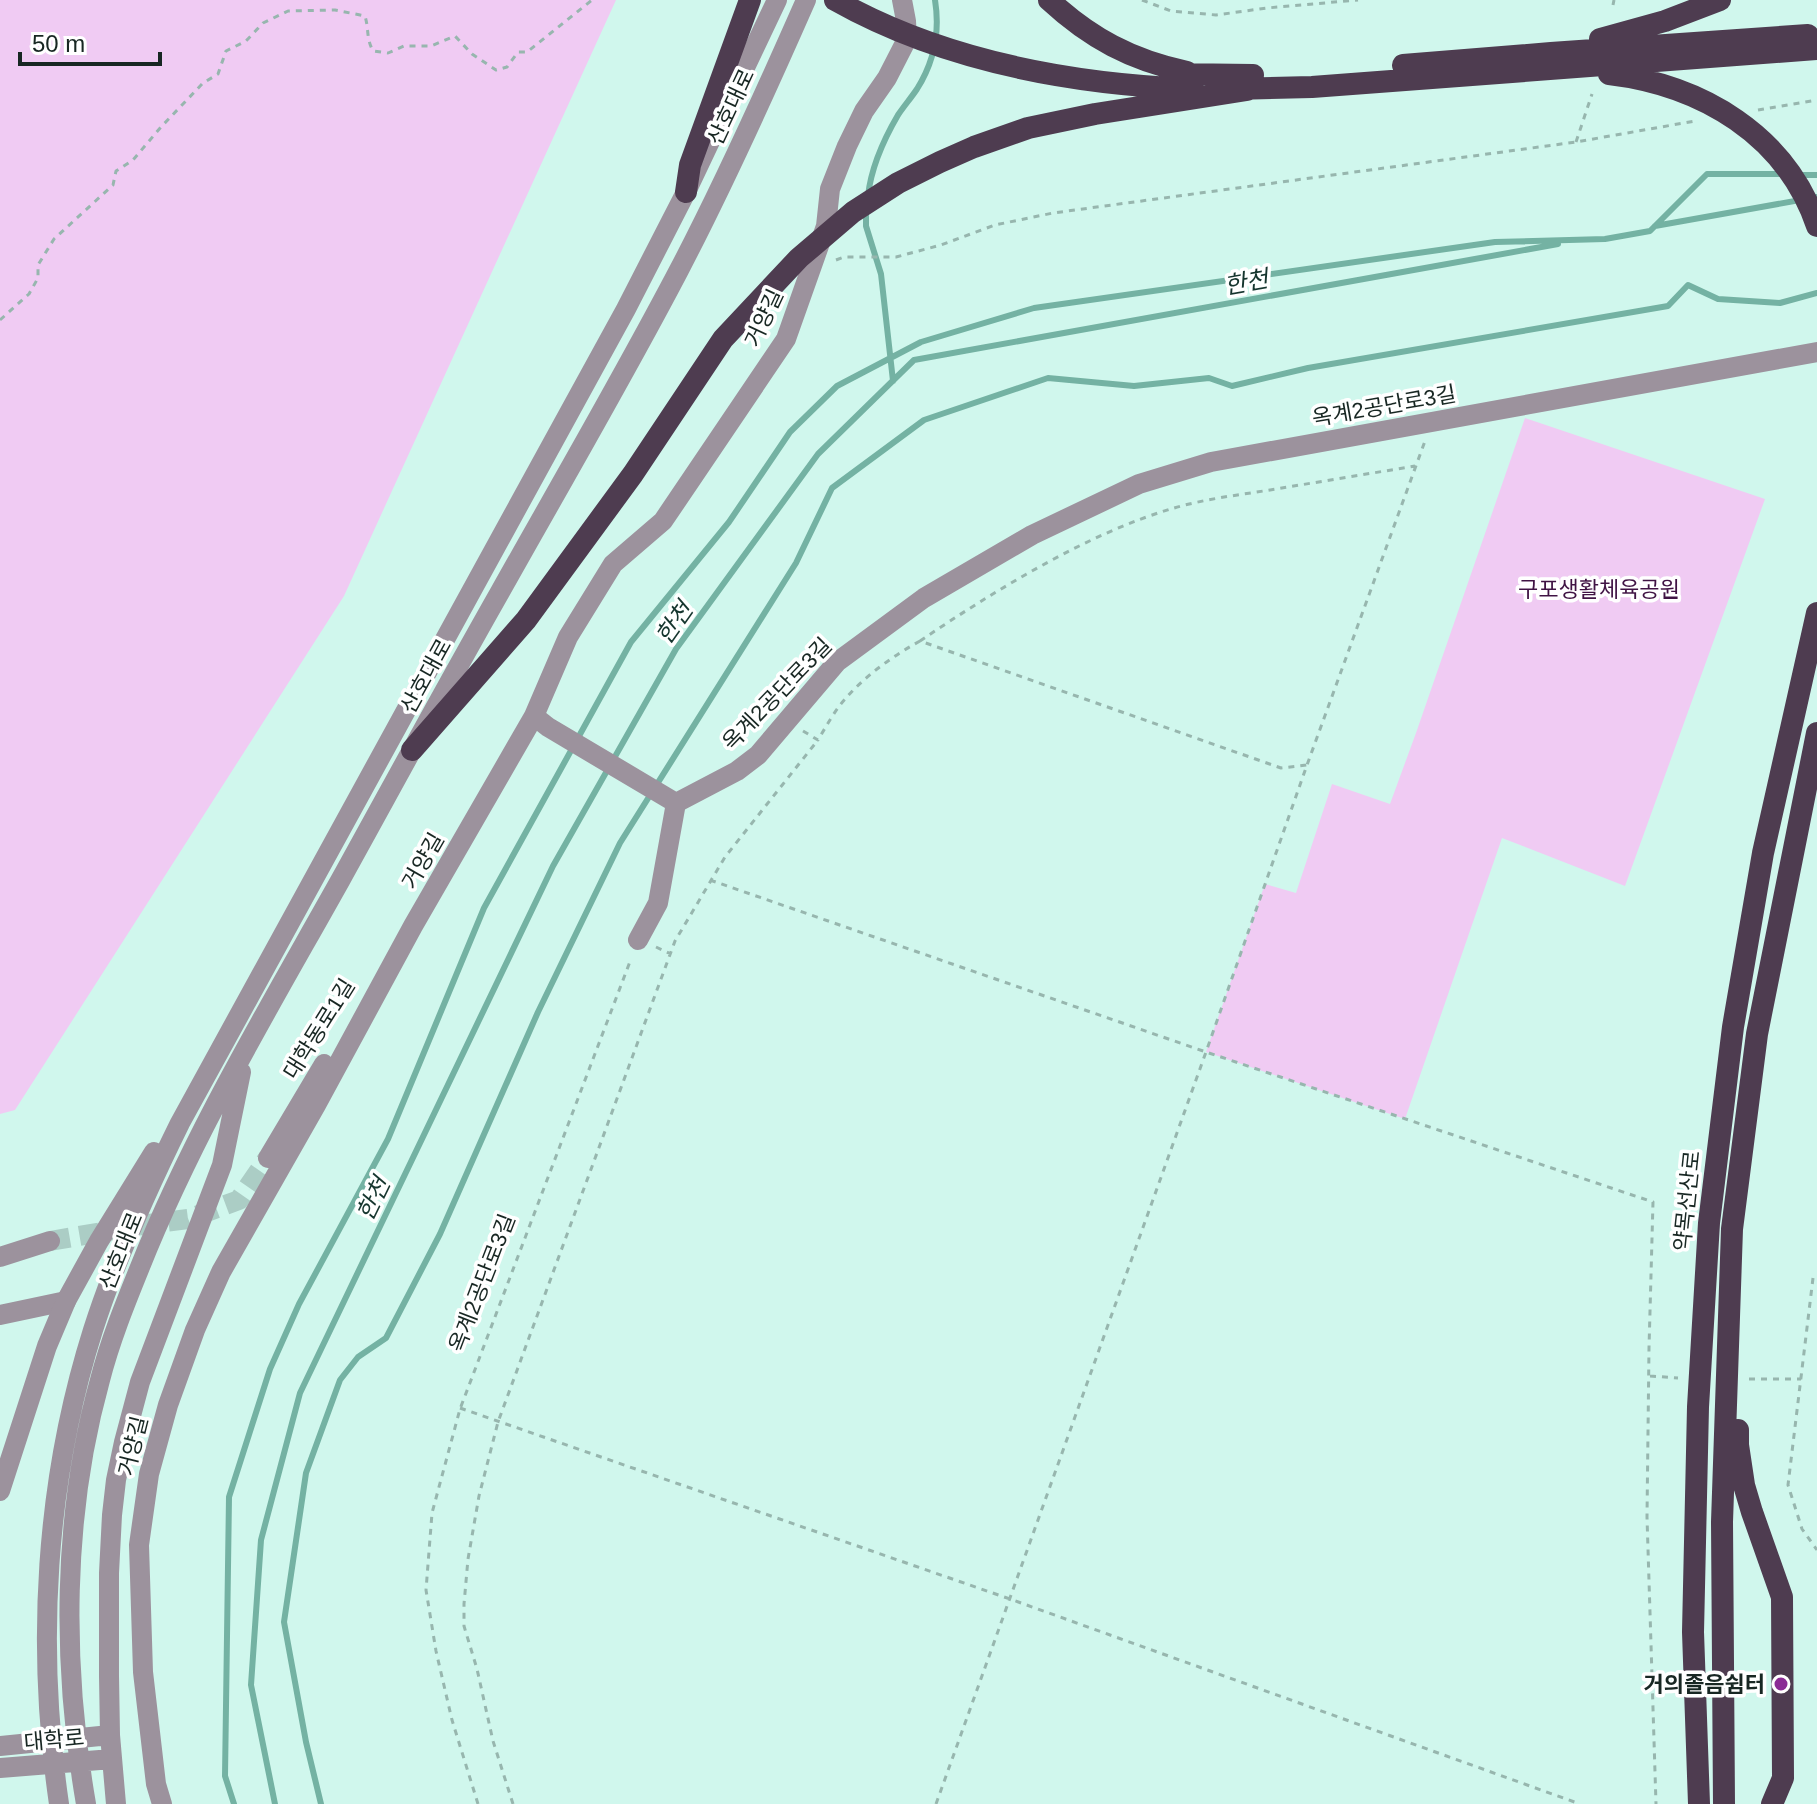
<svg xmlns="http://www.w3.org/2000/svg" width="1817" height="1804" font-family="Helvetica,'Noto Sans KR',sans-serif">
<style>
.green{fill:#f0cbf3}
.lines{fill:none;stroke-linecap:round;stroke-linejoin:round}
.stream{stroke:#74b2a3;stroke-width:6}
.minor-tunnel{stroke:#abcdc5;stroke-width:20;stroke-dasharray:20 10;stroke-linecap:butt}
.path{stroke:#97b6ae;stroke-width:3;stroke-dasharray:6 6;stroke-linecap:butt}
.minor{stroke:#9c929d;stroke-width:20}
.tertiary{stroke:#9c929d;stroke-width:20}
.trunk{stroke:#4e3c50;stroke-width:22}
.poi-dot{fill:#8b2c95;stroke:#fff;stroke-width:3}
.labels{text-anchor:middle;dominant-baseline:central;stroke-width:7;stroke-linejoin:round;paint-order:stroke}
.street-label{font-size:22px;fill:#182723;stroke:#fff}
.park-label{font-size:22px;fill:#401344;stroke:#fff}
.poi-label{font-size:22px;font-weight:bold;fill:#182723;stroke:#fff;text-anchor:end}
.water-label{font-size:24px;font-style:italic;fill:#15352e;stroke:#fff}
</style>
<rect width="100%" height="100%" fill="#d0f7ed"/>
<path class="green" d="M0 0H616L344 596 15 1110 0 1114Z
M1525 418 1765 499 1625 886 1502 838 1405 1119 1206 1052 1265 884 1296 893 1332 784 1390 804 1416 733Z"/>
<g class="lines">
<path class="stream" d="M1799 175H1817
M868 196C871 168 884 139 898 115 904 106 911 98 917 89 934 62 940 31 935 0
M866 211V226L881 274 893 381
M1655 226 1817 197
M234 1804 225 1776 229 1497 270 1369 299 1304 388 1139 484 908 631 642 729 522 790 432 837 386 921 342 1034 308 1495 242 1605 239 1650 231 1707 174H1784
M275 1804 251 1685 261 1540 300 1393 553 866 676 649 818 454 914 360 1558 244
M321 1804 306 1742 284 1622 306 1473 340 1380 358 1357 386 1338 440 1234 538 1012 620 843 796 563 832 488 924 420 1048 378 1134 386 1209 378 1232 386 1308 368 1668 306 1688 285 1718 299 1780 303 1817 293"/>
<path class="minor-tunnel" d="M50 1241 149 1224 188 1219 239 1200 268 1158"/>
<path class="path" d="M1142 0 1171 11 1216 15 1267 8 1358 0
M1613 5 1614 0
M1758 110 1817 100
M1576 142 1592 94
M836 260 844 257H896L941 245 995 225 1053 213 1576 142 1695 121
M0 320 29 294 38 278V265L54 239 113 185 116 171 133 160 161 127 203 83 218 74 226 51 246 41 263 23 288 11 335 10 365 16C369 29 366 38 373 51L388 53 404 46H431L455 36 472 54 496 70 507 67 518 52H527L592 0
M920 641C994 591 1088 533 1174 508 1205 499 1238 495 1270 490 1318 482 1367 474 1415 466
M803 731 818 740C827 725 835 710 846 698 866 675 893 656 920 641L1281 768 1307 765
M710 880 1206 1052 1653 1202 1649 1348 1647 1517 1656 1804
M656 947 671 954
M1813 1278 1788 1485 1802 1529 1817 1550
M1650 1376 1678 1378
M1749 1379H1801
M460 1408 1010 1599 1580 1804
M478 1804 452 1720 436 1651 426 1590 432 1513 460 1409 631 959
M513 1804 493 1741 477 1669 464 1626V1604L468 1559 479 1496 498 1422 675 941 725 857 818 740
M936 1804 1206 1052 1307 765 1425 441"/>
<path class="minor" d="M534 716 548 727 676 803
M638 940 658 903 676 803 737 771 758 755 837 662 924 598 1032 535 1139 484 1211 462 1817 352
M268 1158 324 1064
M0 1257 50 1241
M0 1315 66 1301
M162 1804 156 1784 143 1672 139 1545 149 1474 168 1405 195 1330 221 1272 316 1105 413 926 534 716 568 637 613 564 663 521 786 339 826 226 830 189 847 146 864 111 887 78 907 39 906 21 902 0"/>
<path class="tertiary" d="M0 1491 47 1346 66 1301 99 1241 154 1152
M0 1746 110 1735
M0 1768 112 1759
M59 1804C36 1646 45 1482 93 1330 116 1258 147 1190 180 1123L626 309 686 192 777 0
M86 1804C62 1665 62 1516 100 1380 110 1341 125 1304 140 1267 194 1132 270 1006 341 879 394 783 446 687 500 592 560 485 622 379 679 270 725 182 766 91 806 0
M116 1804 110 1735 109 1676V1573L112 1515 116 1480 124 1442 140 1382 222 1165 241 1072"/>
<path class="trunk" d="M835 0C943 61 1070 84 1193 89
M1049 0C1090 38 1131 60 1187 72
M1600 39 1665 21 1720 0
M1403 65 1551 53 1808 35
M1172 74 1253 75
M1609 74C1702 85 1786 135 1817 226
M1232 89 1312 87 1817 49
M686 192 690 165 750 0
M412 750 526 620 633 474 723 339 799 258 853 212 898 183 940 162 974 147 1028 128 1095 114 1247 90
M1738 1430V1445L1744 1485 1752 1512 1782 1597 1783 1778 1772 1804
M1699 1804 1693 1632 1698 1407 1709 1223 1733 1027 1763 853 1817 613
M1724 1804 1722 1522 1732 1229 1757 1034 1817 733"/>
</g>
<circle class="poi-dot" cx="1781" cy="1684" r="8"/>
<g class="labels">
<g class="street-label">
<text transform="translate(731 107) rotate(-65)">산호대로</text>
<text transform="translate(764 318) rotate(-65)">거양길</text>
<text transform="translate(1384 406) rotate(-10)">옥계2공단로3길</text>
<text transform="translate(426 676) rotate(-61)">산호대로</text>
<text transform="translate(777 694) rotate(-46)">옥계2공단로3길</text>
<text transform="translate(423 861) rotate(-60)">거양길</text>
<text transform="translate(319 1029) rotate(-58)">대학동로1길</text>
<text transform="translate(1687 1201) rotate(-84)">약목선산로</text>
<text transform="translate(121 1251) rotate(-68)">산호대로</text>
<text transform="translate(482 1283) rotate(-69)">옥계2공단로3길</text>
<text transform="translate(133 1446) rotate(-76)">거양길</text>
<text transform="translate(54 1740) rotate(-5)">대학로</text>
</g>
<g class="park-label">
<text x="1599" y="589">구포생활체육공원</text>
</g>
<g class="poi-label">
<text x="1765" y="1684">거의졸음쉼터</text>
</g>
<g class="water-label">
<text transform="translate(1246 282) rotate(-10)">한천</text>
<text transform="translate(674 623) rotate(-55)">한천</text>
<text transform="translate(373 1199) rotate(-64)">한천</text>
</g>
</g>
<path d="M20 52v12h140v-12" fill="none" stroke="#182723" stroke-width="4"/>
<text x="32" y="52" font-size="24" fill="#182723" stroke="#ffffff" stroke-width="6" paint-order="stroke">50 m</text>
</svg>
